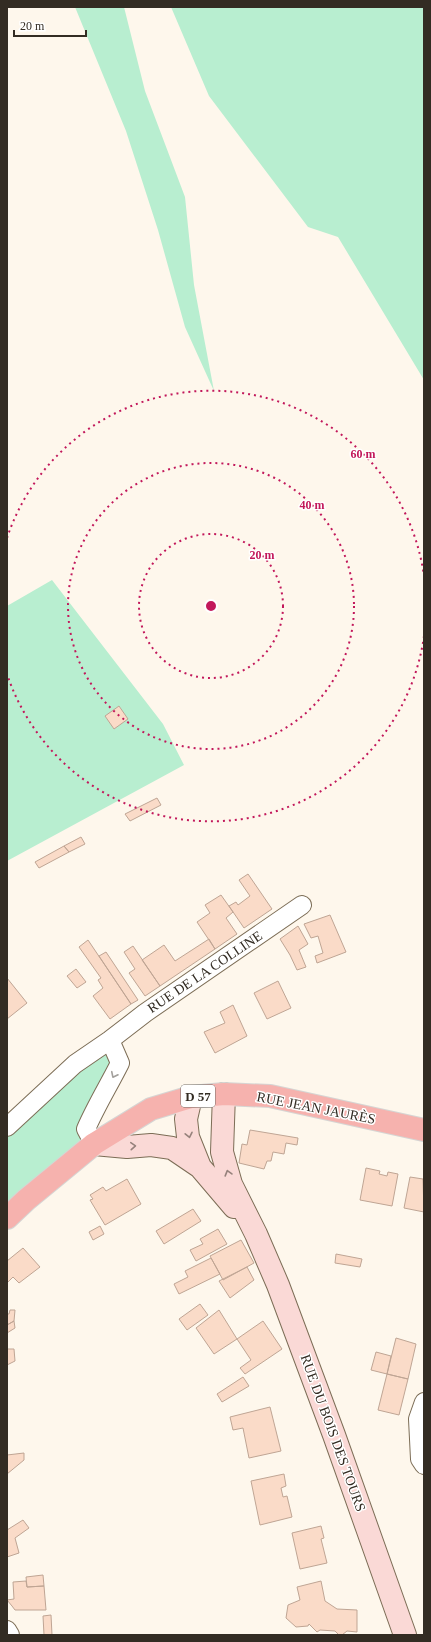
<svg xmlns="http://www.w3.org/2000/svg" width="431" height="1642" font-family="Georgia,serif">
<style>
.green{fill:#b8eed0}
.building{fill:#fadbc8;stroke:#bfa594}
.lines{fill:none;stroke-linecap:round;stroke-linejoin:round}
.street-casing{stroke:#7c6d56;stroke-width:20}
.secondary-casing{stroke:#7c6d56;stroke-width:24}
.primary-casing{stroke:#d6d5d3;stroke-width:24}
.street{stroke:#fff;stroke-width:18}
.secondary{stroke:#fad9d6;stroke-width:22}
.primary{stroke:#f6b2ae;stroke-width:22}
.oneway{stroke:#a3a09c}
.oneway2{stroke:#96827c}
.ring{fill:none;stroke:#c2185b;stroke-width:2;stroke-dasharray:2 4}
.labels{text-anchor:middle;dominant-baseline:central;stroke-width:3;stroke-linejoin:round;paint-order:stroke}
.shield{fill:#fff;stroke:#706b65;stroke-width:1}
.shield-label{font-size:13px;font-weight:bold;fill:#332c23}
.street-label{font-size:14px;fill:#332c23;stroke:#fff}
.centre{fill:#c2185b;stroke:#fff;stroke-width:2}
.ring-label{font-size:12px;text-anchor:middle;font-weight:bold;fill:#c2185b;stroke:#fff;stroke-width:3;stroke-linejoin:round;paint-order:stroke}
</style>
<rect width="100%" height="100%" fill="#fef7ec"/>
<path class="green" d="M75 7H124L145 91 185 197 194 285 214 391 185 327 158 230 126 131Z
M171 7H424V380L338 237 308 227 209 96Z
M52 580 163 724 184 765 7 861V606Z
M110 1040 120 1063 94 1110V1144L7 1218V1127Z"/>
<path class="building" d="M119 706 128 719 114 729 105 716Z
M157 798 161 805 130 821 125 814Z
M81 837 85 844 69 852 64 846Z
M64 846 69 852 39 868 35 862Z
M248 874 272 909 244 928 229 906 236 902 238 905 250 896 239 880Z
M221 895 233 912 226 918 237 934 215 949 197 922 210 913 205 905Z
M330 915 346 952 317 963 315 956 323 953 318 936 311 938 304 924Z
M298 926 308 944 299 950 306 967 297 970 290 955 280 939Z
M209 939 215 949 160 986 142 960 164 945 175 961Z
M88 940 131 1004 110 1019 93 996 103 988 98 980 101 978 79 947Z
M133 946 160 986 145 996 129 973 135 969 124 952Z
M106 952 138 1000 131 1004 99 956Z
M76 969 86 982 77 988 67 976Z
M7 978 27 1003 7 1019Z
M278 981 291 1008 267 1019 254 993Z
M233 1005 247 1036 215 1053 204 1032 225 1023 220 1012Z
M250 1130 298 1138 297 1145 286 1143 284 1154 273 1152 271 1161H267L264 1169 239 1163 242 1144 247 1145Z
M366 1168 380 1171 379 1174 387 1176 388 1172 398 1174 392 1206 360 1200Z
M410 1177 423 1179 424 1212 404 1208Z
M127 1179 141 1204 105 1225 90 1200 93 1199 90 1195 103 1187 106 1191Z
M193 1209 201 1221 164 1244 156 1231Z
M100 1226 104 1234 93 1240 89 1232Z
M218 1229 227 1244 196 1261 190 1250 203 1244 200 1239Z
M241 1240 254 1263 223 1280 210 1256Z
M23 1248 40 1267 19 1283 13 1277 7 1283V1261Z
M336 1254 362 1259 360 1267 335 1263Z
M211 1258 220 1274 179 1294 174 1284 188 1277 185 1271Z
M247 1267 254 1280 230 1298 219 1281Z
M200 1304 208 1315 187 1330 179 1319Z
M10 1310H15L14 1321 7 1325V1314H9Z
M219 1310 237 1339 214 1354 196 1328Z
M14 1321 15 1328 7 1333V1325Z
M263 1321 282 1349 245 1374 240 1368 251 1360 237 1339Z
M396 1338 416 1344 408 1379 387 1374Z
M7 1349H14L15 1361 7 1365Z
M376 1352 391 1356 387 1374 371 1370Z
M387 1374 408 1379 399 1415 378 1410Z
M243 1377 249 1386 222 1402 217 1394Z
M270 1407 281 1451 249 1458 243 1428 233 1430 230 1417Z
M24 1453V1460L7 1474V1455Z
M284 1474 286 1486 281 1488 283 1497 287 1496 292 1517 260 1525 251 1481Z
M23 1520 29 1528 15 1538 19 1553 7 1557V1530Z
M321 1526 324 1538 321 1539 327 1563 300 1569 292 1533Z
M43 1575 44 1586 27 1587 26 1577Z
M26 1581 27 1587 44 1586 46 1610H15L12 1606 7 1600 14 1599 13 1582Z
M321 1581 325 1601 337 1609 357 1610V1632L347 1631 342 1635H339L335 1631 320 1630 317 1632 309 1624 308 1626 296 1627 286 1618 288 1605 300 1600 297 1587Z
M51 1615 52 1635H44L43 1616Z"/>
<g class="lines">
<g class="street-casing">
<path id="street" d="M7 1127 75 1064 110 1040 145 1013 302 905
M94 1144 86 1129C96 1106 109 1085 120 1063L110 1040
M424 1402 418 1419 420 1459 424 1465
M7 1630 10 1635"/>
</g>
<g class="secondary-casing">
<path id="secondary" d="M224 1094 222 1152 231 1184 256 1234 278 1285 334 1435 405 1635
M191 1097 186 1119 188 1137 200 1167 234 1207
M94 1144 127 1147 151 1145 172 1148 200 1167"/>
</g>
<g class="primary-casing">
<path id="primary" d="M7 1218 26 1200 94 1144 151 1109 191 1097 224 1094 270 1096 424 1130"/>
</g>
<use href="#street" class="street"/>
<use href="#secondary" class="secondary"/>
<use href="#primary" class="primary"/>
</g>
<defs><path id="oneway-chevron" d="M-2-3.5L2.5 0L-2 3.5" fill="none" stroke-width="1.6" stroke-linecap="round" stroke-linejoin="round"/></defs>
<use class="oneway" href="#oneway-chevron" transform="translate(114 1075) rotate(116)"/>
<g class="oneway2">
<use href="#oneway-chevron" transform="translate(189 1135) rotate(78)"/>
<use href="#oneway-chevron" transform="translate(133 1146) rotate(-4)"/>
<use href="#oneway-chevron" transform="translate(228 1173) rotate(-106)"/>
</g>
<g class="ring">
<circle cx="211" cy="606" r="72"/>
<circle cx="211" cy="606" r="143"/>
<path d="M424 636A215 215 0 0 1 7 674M7 538A215 215 0 0 1 424 576"/>
</g>
<g class="labels">
<rect class="shield" x="181" y="1085" width="34" height="22" rx="3"/>
<g class="shield-label">
<text x="198" y="1096">D 57</text>
</g>
<g class="street-label">
<text transform="translate(205 972) rotate(-34)">RUE DE LA COLLINE</text>
<text transform="translate(316 1108) rotate(11)">RUE JEAN JAURÈS</text>
<text transform="translate(333 1433) rotate(70)">RUE DU BOIS DES TOURS</text>
</g>
</g>
<circle cx="211" cy="606" r="6" class="centre"/>
<g class="ring-label">
<text x="363" y="458">60 m</text>
<text x="312" y="509">40 m</text>
<text x="262" y="559">20 m</text>
</g>
<rect width="431" height="1642" fill="none" stroke="#332c23" stroke-width="16"/>
<path d="M14 30v6h72v-6" fill="none" stroke="#332c23" stroke-width="2"/>
<text x="20" y="30" font-size="12" fill="#332c23" stroke="#ffffff" stroke-width="3" paint-order="stroke">20 m</text>
</svg>
